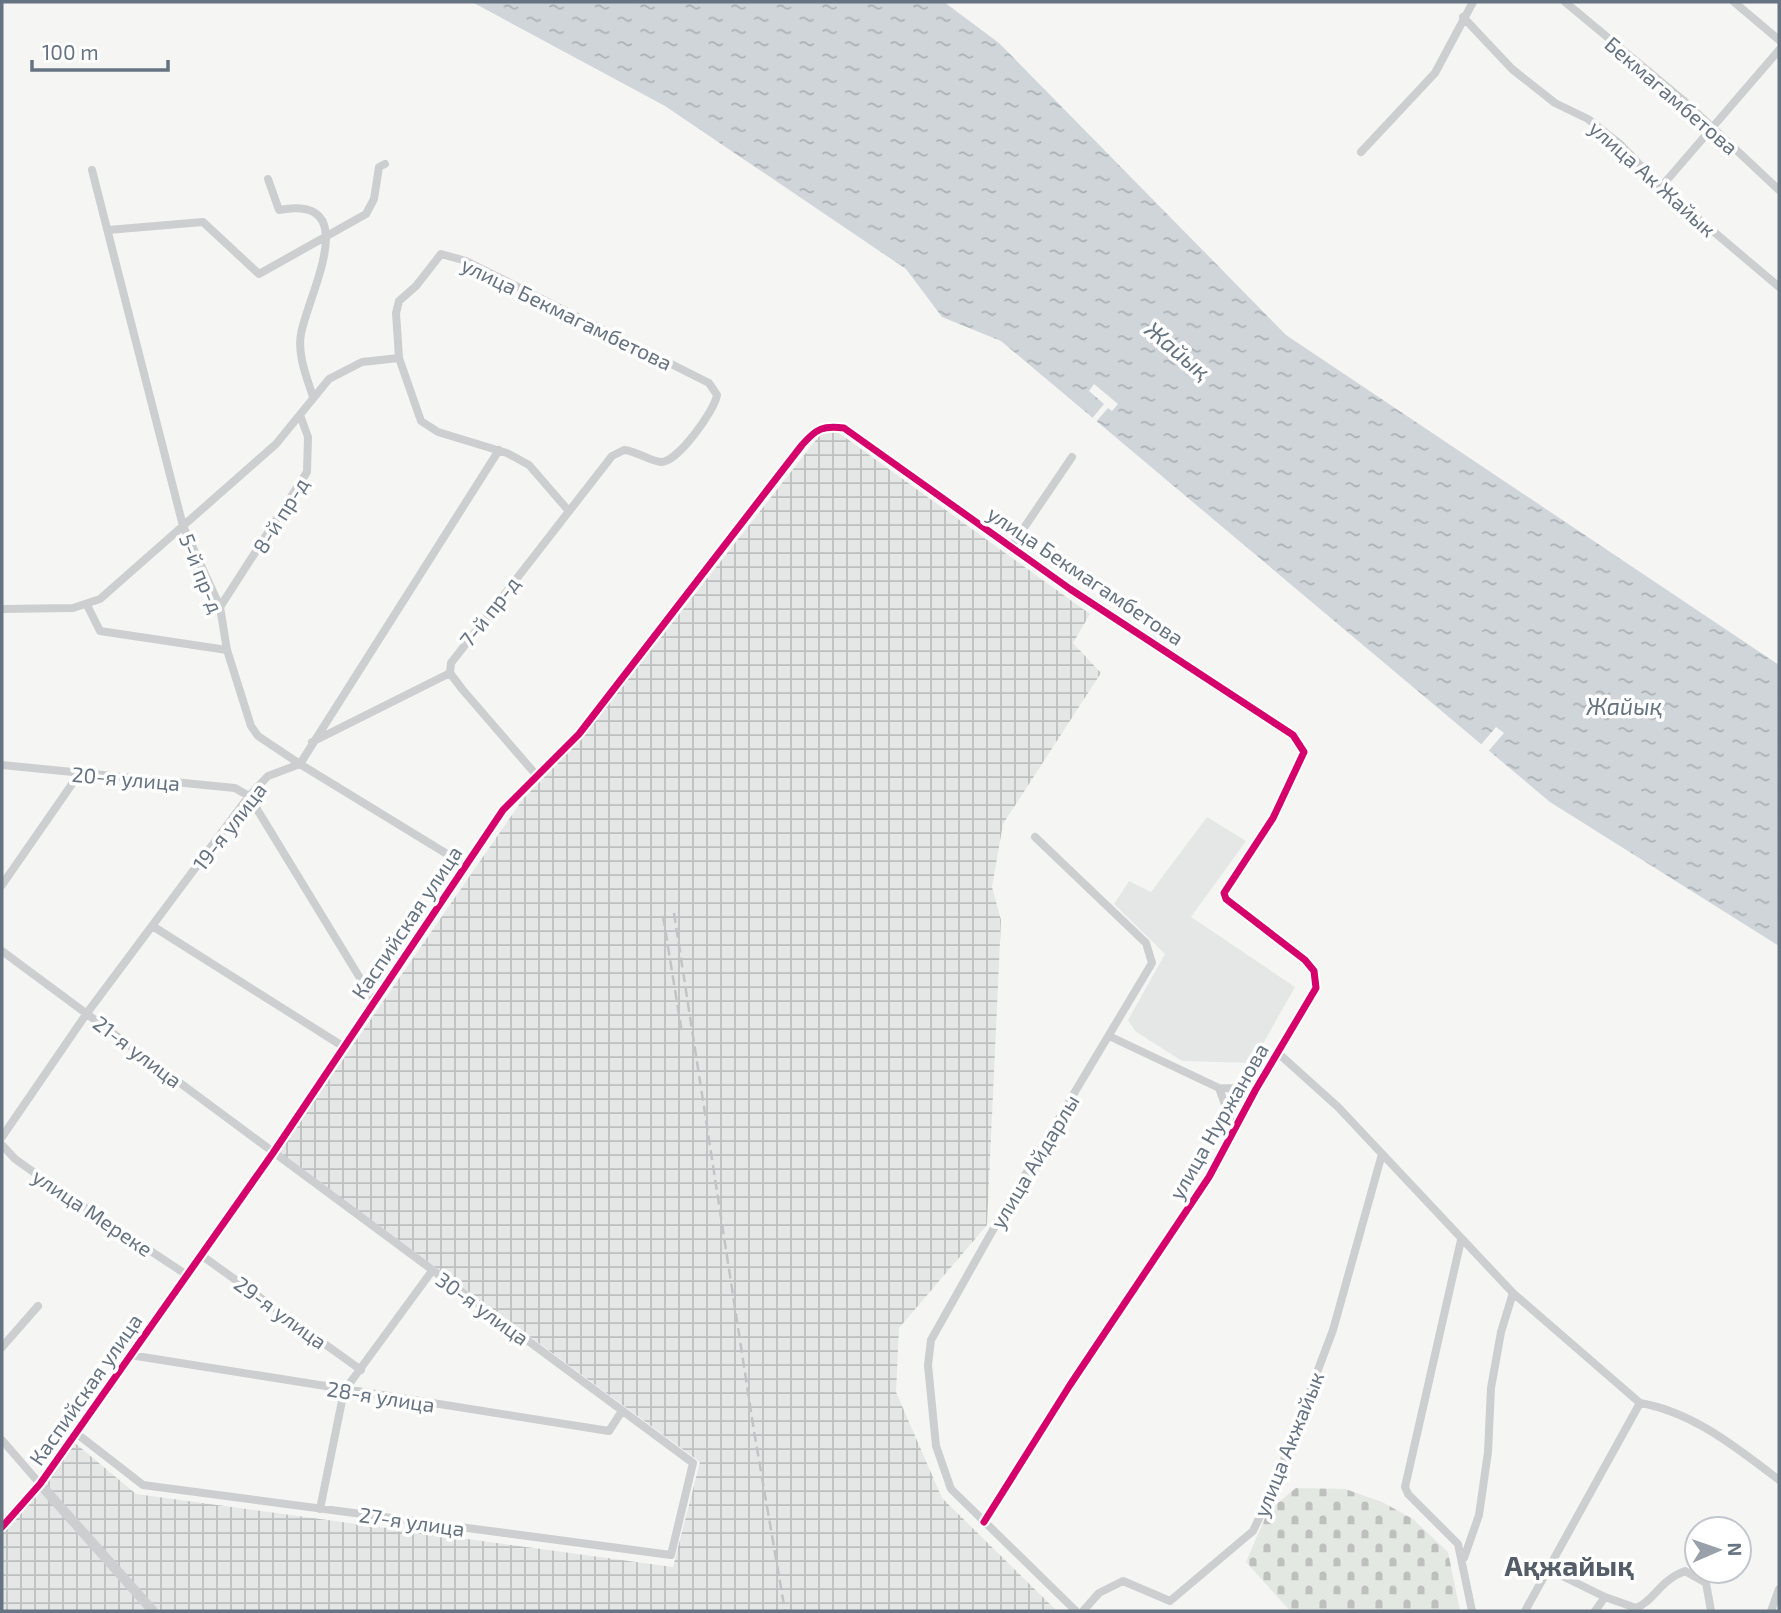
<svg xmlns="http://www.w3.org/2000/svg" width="1781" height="1613" font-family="'Exo 2',sans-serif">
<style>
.built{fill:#e5e7e6}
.industrial{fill:url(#industrial-grid)}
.cemetery{fill:url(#cemetery-stones)}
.water{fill:url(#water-ripples)}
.pier{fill:#f5f5f4}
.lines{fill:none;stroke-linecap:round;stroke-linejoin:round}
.minor{stroke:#cdcecf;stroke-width:8}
.tertiary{stroke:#cdcecf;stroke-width:10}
.rail{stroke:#c2c3c4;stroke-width:2.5;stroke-dasharray:10 5;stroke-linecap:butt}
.cycleway-casing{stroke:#fff;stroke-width:11}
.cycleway{stroke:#d6006c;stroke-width:7}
.labels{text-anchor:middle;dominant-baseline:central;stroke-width:7;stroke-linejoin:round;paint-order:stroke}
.street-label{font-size:21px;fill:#667382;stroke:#fff}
.water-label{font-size:23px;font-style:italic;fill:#63737f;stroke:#fff}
.district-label{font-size:28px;font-weight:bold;fill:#545d68;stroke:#fff}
</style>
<defs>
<pattern id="industrial-grid" width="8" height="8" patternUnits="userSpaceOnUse" patternTransform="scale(1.75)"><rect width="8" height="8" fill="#e5e7e6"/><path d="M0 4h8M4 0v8" fill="none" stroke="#bdc0c0"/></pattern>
<pattern id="cemetery-stones" width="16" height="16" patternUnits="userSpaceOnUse" patternTransform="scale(1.75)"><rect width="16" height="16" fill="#e4e8e2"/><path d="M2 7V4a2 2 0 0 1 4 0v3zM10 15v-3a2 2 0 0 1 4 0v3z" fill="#bdc0bd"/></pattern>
<pattern id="water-ripples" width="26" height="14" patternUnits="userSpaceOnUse" patternTransform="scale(1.75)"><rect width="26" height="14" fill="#cfd5d9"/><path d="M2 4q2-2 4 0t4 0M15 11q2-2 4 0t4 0" fill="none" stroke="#acb1b5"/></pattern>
</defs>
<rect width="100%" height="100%" fill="#f5f5f4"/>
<path class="built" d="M1207 817 1246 841 1191 917 1295 987 1252 1063 1182 1061 1135 1031 1128 1020 1165 954 1114 904 1129 881 1151 892Z"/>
<path class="industrial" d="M823 431H836L1090 614 1073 643 1101 673 1003 824 992 887 1001 920 987 1225 899 1328 896 1392 942 1498 1057 1611H2V1526L75 1443 136 1494 673 1567 700 1462 279 1152 523 799 582 738Z"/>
<path class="cemetery" d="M1296 1488 1345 1489 1382 1502 1413 1519 1448 1552 1460 1611H1290L1246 1562 1268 1511Z"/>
<path class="water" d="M472 2H944L999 43 1286 335 1779 665V946L1550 802 1001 341 942 317 906 269 665 106Z"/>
<path class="pier" d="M1094 384 1118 404 1112 411 1108 408 1094 424 1090 421 1104 404 1089 391Z
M1496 727 1504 733 1486 754 1478 748Z"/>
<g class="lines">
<path class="minor" d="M1565 2 1683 100 1779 190
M1734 2 1779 40
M1463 17 1512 69 1555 103 1588 119 1621 145 1661 187 1779 287
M1361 152 1435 73 1473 2
M92 170 183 526 220 607 227 650 251 726 258 736 300 764 465 865
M268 179 279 210C365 194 308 294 301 334 297 354 307 378 313 397
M1661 187 1779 50
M108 230 203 222 259 274 366 214 374 199 379 167 385 164
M1011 547 1072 457
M87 605 100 631 227 650
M220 607 307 472 308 437 300 415
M2 609 73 608 100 599 276 444 329 379 362 362 399 358
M312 742 450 673
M2 765 235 788 249 796 374 1001
M538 777 462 689 450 673 451 663 612 456 624 450C637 451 649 461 661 462 677 463 715 410 717 395L709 383 466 261 441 254 416 286 399 301 396 313 399 358 421 421 438 432 507 453 529 465 568 510
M1035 837 1146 943 1152 963 1003 1212 931 1340 928 1365 936 1446 951 1489 1076 1611
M2 885 79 774
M154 927 344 1047
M2 951 693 1463 671 1555 143 1485 76 1433
M1109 1036 1219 1088 1234 1130
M1278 1053 1338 1107 1513 1293 1640 1403 1525 1611
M1219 1088 1256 1089
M2 1137 87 1013 249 796 268 776 300 764 499 450
M2 1145 15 1159 66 1195 187 1275
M1461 1240 1405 1487 1408 1494 1458 1544 1472 1611
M201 1255 361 1370
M2 1347 38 1306
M130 1355 609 1431 622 1411
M1640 1403C1693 1412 1737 1448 1779 1480
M2 1440 40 1484 273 1153 503 810 579 734 802 445C816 429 823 425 844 428L1070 589 1293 735 1304 752 1273 818 1224 893 1226 899 1305 960 1314 971 1316 988 1256 1089 1209 1177 1070 1385 984 1522
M320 1509 344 1391 432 1271
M1464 1558 1479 1515 1488 1452 1491 1388 1501 1332 1513 1293
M1550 1570 1605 1597 1595 1611
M1605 1597 1636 1608C1653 1602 1660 1580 1685 1571L1706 1583 1711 1611
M1083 1611 1099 1593 1123 1581 1170 1601 1253 1531 1273 1489 1333 1330 1382 1154
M1771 1611 1779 1589"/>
<path class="tertiary" d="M2 1527 40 1484 153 1611"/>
<path class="rail" d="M674 913 754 1431 785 1611
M663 916 682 1033"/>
<g class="cycleway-casing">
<path id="cycleway" d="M2 1527 40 1484 273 1153 503 810 579 734 802 445C816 429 823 425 844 428L1070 589 1293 735 1304 752 1273 818 1224 893 1226 899 1305 960 1314 971 1316 988 1256 1089 1209 1177 1070 1385 984 1522"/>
</g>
<use href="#cycleway" class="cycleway"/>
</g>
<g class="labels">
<g class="street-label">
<text transform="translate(1672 95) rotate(41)">Бекмагамбетова</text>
<text transform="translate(1653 178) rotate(42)">улица Ак Жайык</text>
<text transform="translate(567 313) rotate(26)">улица Бекмагамбетова</text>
<text transform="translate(280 515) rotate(-58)">8-й пр-д</text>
<text transform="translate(202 573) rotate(68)">5-й пр-д</text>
<text transform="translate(1086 575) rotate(34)">улица Бекмагамбетова</text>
<text transform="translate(489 611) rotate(-52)">7-й пр-д</text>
<text transform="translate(126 778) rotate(5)">20-я улица</text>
<text transform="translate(229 826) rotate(-52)">19-я улица</text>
<text transform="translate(406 922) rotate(-56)">Каспийская улица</text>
<text transform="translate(138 1051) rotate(37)">21-я улица</text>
<text transform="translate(1218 1121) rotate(-60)">улица Нуржанова</text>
<text transform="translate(1034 1161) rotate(-59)">улица Айдарлы</text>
<text transform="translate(93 1212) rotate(34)">улица Мереке</text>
<text transform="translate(483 1308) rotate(36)">30-я улица</text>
<text transform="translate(281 1312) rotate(36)">29-я улица</text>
<text transform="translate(85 1389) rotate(-55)">Каспийская улица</text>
<text transform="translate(381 1396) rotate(9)">28-я улица</text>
<text transform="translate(1288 1444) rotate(-68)">улица Акжайык</text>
<text transform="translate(412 1521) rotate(8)">27-я улица</text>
</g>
<g class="water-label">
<text transform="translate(1178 350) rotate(40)">Жайық</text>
<text x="1624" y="706">Жайық</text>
</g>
<g class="district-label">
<text x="1569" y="1565">Ақжайық</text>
</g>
</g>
<rect width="1781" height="1613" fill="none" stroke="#667382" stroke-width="7"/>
<g transform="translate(1718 1550) rotate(88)"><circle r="33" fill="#ffffff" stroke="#c2c7cd" stroke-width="2"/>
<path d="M0-5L12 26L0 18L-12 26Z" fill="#98a0aa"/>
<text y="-10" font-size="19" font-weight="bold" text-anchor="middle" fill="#667382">N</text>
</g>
<path d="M32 60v10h136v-10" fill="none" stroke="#667382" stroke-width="3.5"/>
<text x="42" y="60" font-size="21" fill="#667382" stroke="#ffffff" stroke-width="5" paint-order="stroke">100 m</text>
</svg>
